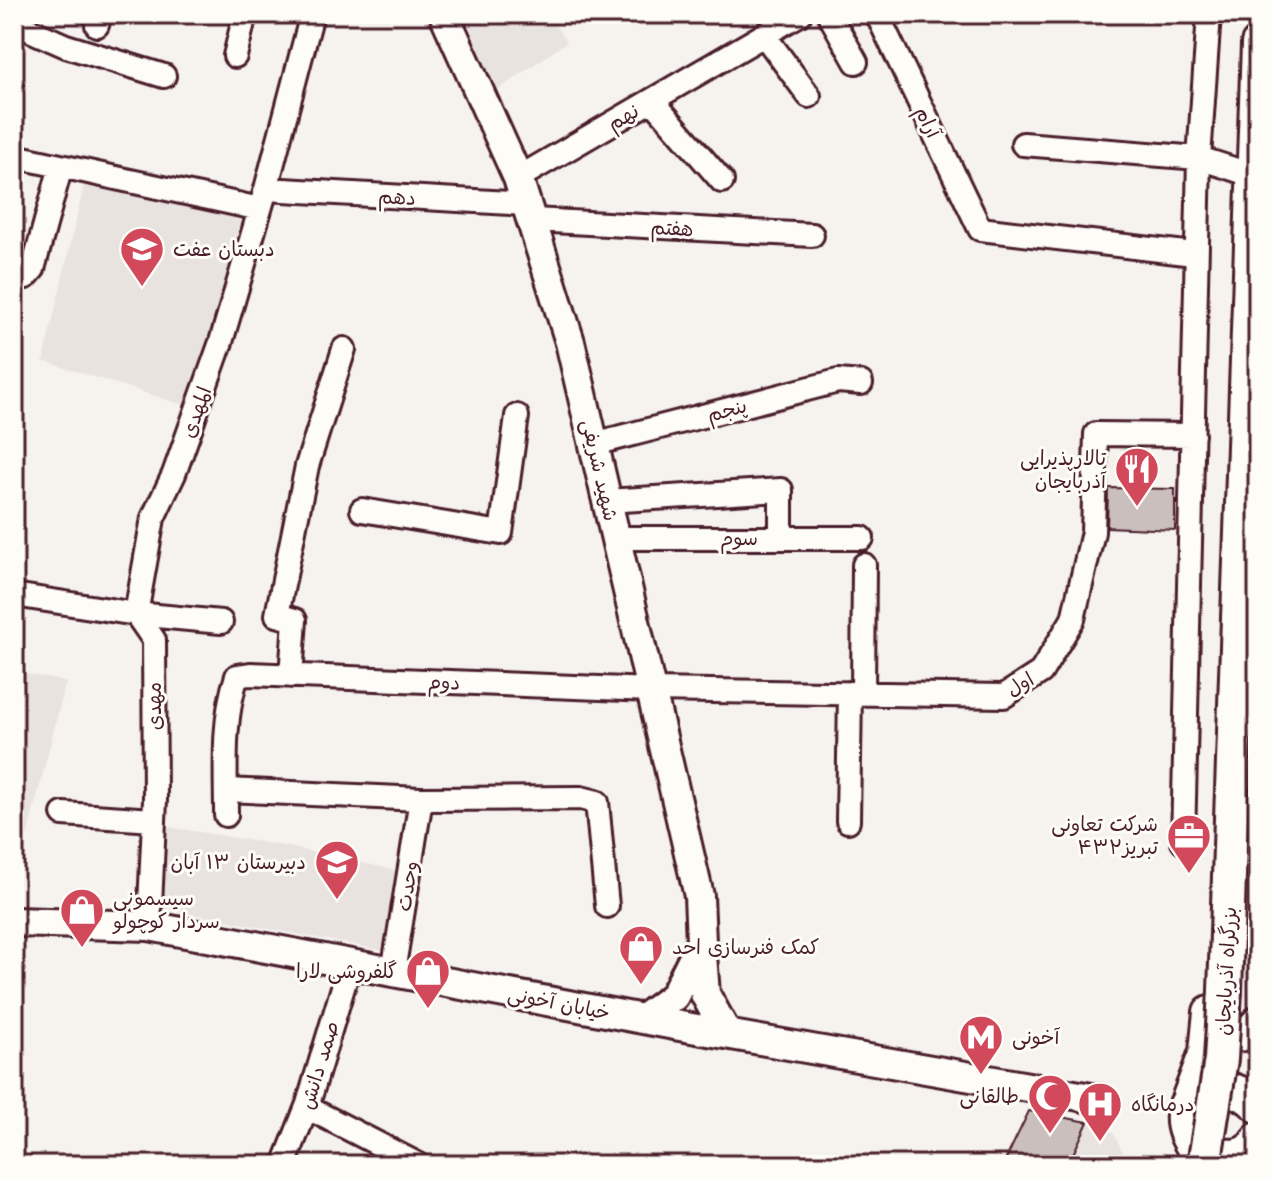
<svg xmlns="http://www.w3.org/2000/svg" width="1272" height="1179" font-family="'Shantell Sans','Playpen Sans Arabic',sans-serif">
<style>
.built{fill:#e9e3e0}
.building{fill:#cbbfbe;stroke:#4a1f2b;stroke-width:2}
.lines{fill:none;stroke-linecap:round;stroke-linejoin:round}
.minor-casing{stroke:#4a1f2b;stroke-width:28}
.major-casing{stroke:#4a1f2b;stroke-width:34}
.highway-casing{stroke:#4a1f2b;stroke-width:38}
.minor{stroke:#fdfcf7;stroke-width:22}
.major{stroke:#fdfcf7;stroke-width:28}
.highway{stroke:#fdfcf7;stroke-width:32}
.highway-bridge-casing{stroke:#4a1f2b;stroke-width:38;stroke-linecap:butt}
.highway-bridge{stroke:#fdfcf7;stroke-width:32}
.labels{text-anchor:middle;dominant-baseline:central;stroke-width:6;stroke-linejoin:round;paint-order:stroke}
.street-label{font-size:20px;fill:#4a1f2b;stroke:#fdfcf7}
.poi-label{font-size:20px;fill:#4a1f2b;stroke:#fdfcf7;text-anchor:start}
</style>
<rect width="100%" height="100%" fill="#f6f3ef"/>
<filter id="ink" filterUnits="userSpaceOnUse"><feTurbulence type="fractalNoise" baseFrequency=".0125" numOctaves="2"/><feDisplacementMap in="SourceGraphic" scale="16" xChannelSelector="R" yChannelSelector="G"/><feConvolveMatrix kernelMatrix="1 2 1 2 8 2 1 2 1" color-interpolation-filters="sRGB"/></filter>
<g filter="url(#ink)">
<path class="built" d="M465 14H547L567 42 495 92Z
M85 181 243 215 190 407 43 361Z
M14 671 66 682 14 888Z
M163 826 285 846 404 872 391 952 160 908Z
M1088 1122 1103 1125 1114 1134 1129 1165 1069 1163Z"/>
<path class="building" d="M1108 488 1175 489V530L1107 527Z
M1029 1111 1088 1122 1068 1165H1003Z"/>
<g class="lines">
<g class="minor-casing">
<path id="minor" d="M829 14 856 62
M877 14 980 229 1194 254
M1209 14 1199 158 1252 175
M14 23 66 46 164 76
M97 25 100 14
M764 35 809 96
M235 56 245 14
M652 100 722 181
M1023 144 1199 158 1183 842
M14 156 260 209
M518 178 800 14
M266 189 527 204
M533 220 812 235
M14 280 26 277 33 269 61 166
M594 444 838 381 861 383
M607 501 781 490V538
M362 510 501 533 517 416
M616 538H862
M14 595 136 614 221 622
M136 614 153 518 174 474 221 342 266 189 312 14
M136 614 154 640 155 800 149 926
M291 676 295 620 277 615 307 466 344 349
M863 693 864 565
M226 790 421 799 581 798 597 802 607 906
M63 814 154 820
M226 815C226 769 222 720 237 676L250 674 651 690 1004 696 1041 672 1073 619 1093 532 1096 434 1193 435
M848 821 850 693
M393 972 421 799
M308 1104 314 1111 419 1165
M284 1165 308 1104 350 964"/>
</g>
<g class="major-casing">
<path id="major" d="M444 14 518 178 570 342 699 896 701 942
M14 922 149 926 680 1026 1103 1100
M643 1019 674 996 701 942 705 994 727 1034"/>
</g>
<g class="highway-casing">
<path id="highway" d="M1225 991 1258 44
M1210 1013C1221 1033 1241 1045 1258 1023
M1189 1097 1206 1052 1210 1012
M1258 1106C1219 1066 1155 1097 1196 1151 1219 1155 1246 1164 1258 1139"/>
</g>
<use href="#minor" class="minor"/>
<use href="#major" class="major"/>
<use href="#highway" class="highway"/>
<g class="highway-bridge-casing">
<path id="highway-bridge" d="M1204 1165 1221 1059 1225 991"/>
</g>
<use href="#highway-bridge" class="highway-bridge"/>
</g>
</g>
<defs>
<g id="school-pin" transform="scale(2.3)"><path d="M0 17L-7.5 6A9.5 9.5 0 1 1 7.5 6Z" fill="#d1495b" stroke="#fdfcf7"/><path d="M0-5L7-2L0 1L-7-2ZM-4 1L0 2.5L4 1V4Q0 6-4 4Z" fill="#fff"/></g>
<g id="restaurant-pin" transform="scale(2.3)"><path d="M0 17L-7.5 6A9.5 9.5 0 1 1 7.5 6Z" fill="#d1495b" stroke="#fdfcf7"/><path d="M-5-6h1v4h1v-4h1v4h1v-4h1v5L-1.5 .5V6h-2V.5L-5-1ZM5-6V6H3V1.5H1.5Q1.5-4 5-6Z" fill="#fff"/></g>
<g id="office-pin" transform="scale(2.3)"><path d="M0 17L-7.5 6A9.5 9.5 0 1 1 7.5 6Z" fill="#d1495b" stroke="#fdfcf7"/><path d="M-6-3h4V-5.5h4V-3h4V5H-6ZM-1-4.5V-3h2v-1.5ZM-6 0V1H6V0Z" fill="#fff"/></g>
<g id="shop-pin" transform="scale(2.3)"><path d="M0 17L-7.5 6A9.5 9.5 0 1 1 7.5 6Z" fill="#d1495b" stroke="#fdfcf7"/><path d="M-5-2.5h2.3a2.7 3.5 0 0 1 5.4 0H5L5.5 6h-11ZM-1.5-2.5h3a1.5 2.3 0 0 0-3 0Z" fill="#fff"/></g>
<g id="metro-pin" transform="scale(2.3)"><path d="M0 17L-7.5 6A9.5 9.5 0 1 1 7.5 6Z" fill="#d1495b" stroke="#fdfcf7"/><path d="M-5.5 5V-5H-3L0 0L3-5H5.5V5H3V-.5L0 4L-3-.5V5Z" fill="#fff"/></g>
<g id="mosque-pin" transform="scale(2.3)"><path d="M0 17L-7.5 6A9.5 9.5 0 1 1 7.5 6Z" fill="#d1495b" stroke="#fdfcf7"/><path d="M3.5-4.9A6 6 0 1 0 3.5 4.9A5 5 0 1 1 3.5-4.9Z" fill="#fff"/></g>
<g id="hospital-pin" transform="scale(2.3)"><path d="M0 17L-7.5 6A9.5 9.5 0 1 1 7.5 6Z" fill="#d1495b" stroke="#fdfcf7"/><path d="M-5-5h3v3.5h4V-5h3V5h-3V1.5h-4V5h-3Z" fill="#fff"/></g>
</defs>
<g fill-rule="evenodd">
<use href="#school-pin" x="142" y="249"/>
<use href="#restaurant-pin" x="1137" y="469"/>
<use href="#office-pin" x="1189" y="836"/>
<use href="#school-pin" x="337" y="862"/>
<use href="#shop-pin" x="82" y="910"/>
<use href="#shop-pin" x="641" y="947"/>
<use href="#shop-pin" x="428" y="971"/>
<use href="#metro-pin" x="981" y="1037"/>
<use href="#mosque-pin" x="1050" y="1096"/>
<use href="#hospital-pin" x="1100" y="1104"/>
</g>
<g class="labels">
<g class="street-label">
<text transform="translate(623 117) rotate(-30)">نهم</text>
<text transform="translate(928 122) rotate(64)">آرام</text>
<text transform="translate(397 197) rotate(3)">دهم</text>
<text transform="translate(672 228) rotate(3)">هفتم</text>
<text transform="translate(727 410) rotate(-15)">پنجم</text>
<text transform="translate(196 412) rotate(-70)">المهدی</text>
<text transform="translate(600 470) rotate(77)">شهید شریفی</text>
<text x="739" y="538">سوم</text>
<text transform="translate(444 682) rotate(2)">دوم</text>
<text transform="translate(1020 684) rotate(-30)">اول</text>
<text transform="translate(154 706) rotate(-90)">مهدی</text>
<text transform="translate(407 886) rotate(-81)">وحدت</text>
<text transform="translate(1226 971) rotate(-87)">بزرگراه آذربایجان</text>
<text transform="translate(559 1003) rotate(11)">خیابان آخونی</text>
<text transform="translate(319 1065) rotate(-73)">صمد دانش</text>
</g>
<g class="poi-label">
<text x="173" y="249">دبستان عفت</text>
<text x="1106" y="458" text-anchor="end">تالارپذیرایی<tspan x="1106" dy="23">آذربایجان</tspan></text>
<text x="1158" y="824" text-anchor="end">شرکت تعاونی<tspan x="1158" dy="23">۴۳۲تبریز</tspan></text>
<text x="306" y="862" text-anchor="end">دبیرستان ۱۳ آبان</text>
<text x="113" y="898">سیسمونی<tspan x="113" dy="23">سردار کوچولو</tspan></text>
<text x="672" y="947">کمک فنرسازی احد</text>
<text x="397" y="971" text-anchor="end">گلفروشی لارا</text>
<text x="1012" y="1037">آخونی</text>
<text x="1019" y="1096" text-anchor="end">طالقانی</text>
<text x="1131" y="1104">درمانگاه</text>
</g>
</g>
<rect width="1272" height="1179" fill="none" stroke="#fdfcf7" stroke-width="48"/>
<rect x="24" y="24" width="1224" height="1131" fill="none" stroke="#4a1f2b" stroke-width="3" filter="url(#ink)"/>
</svg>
